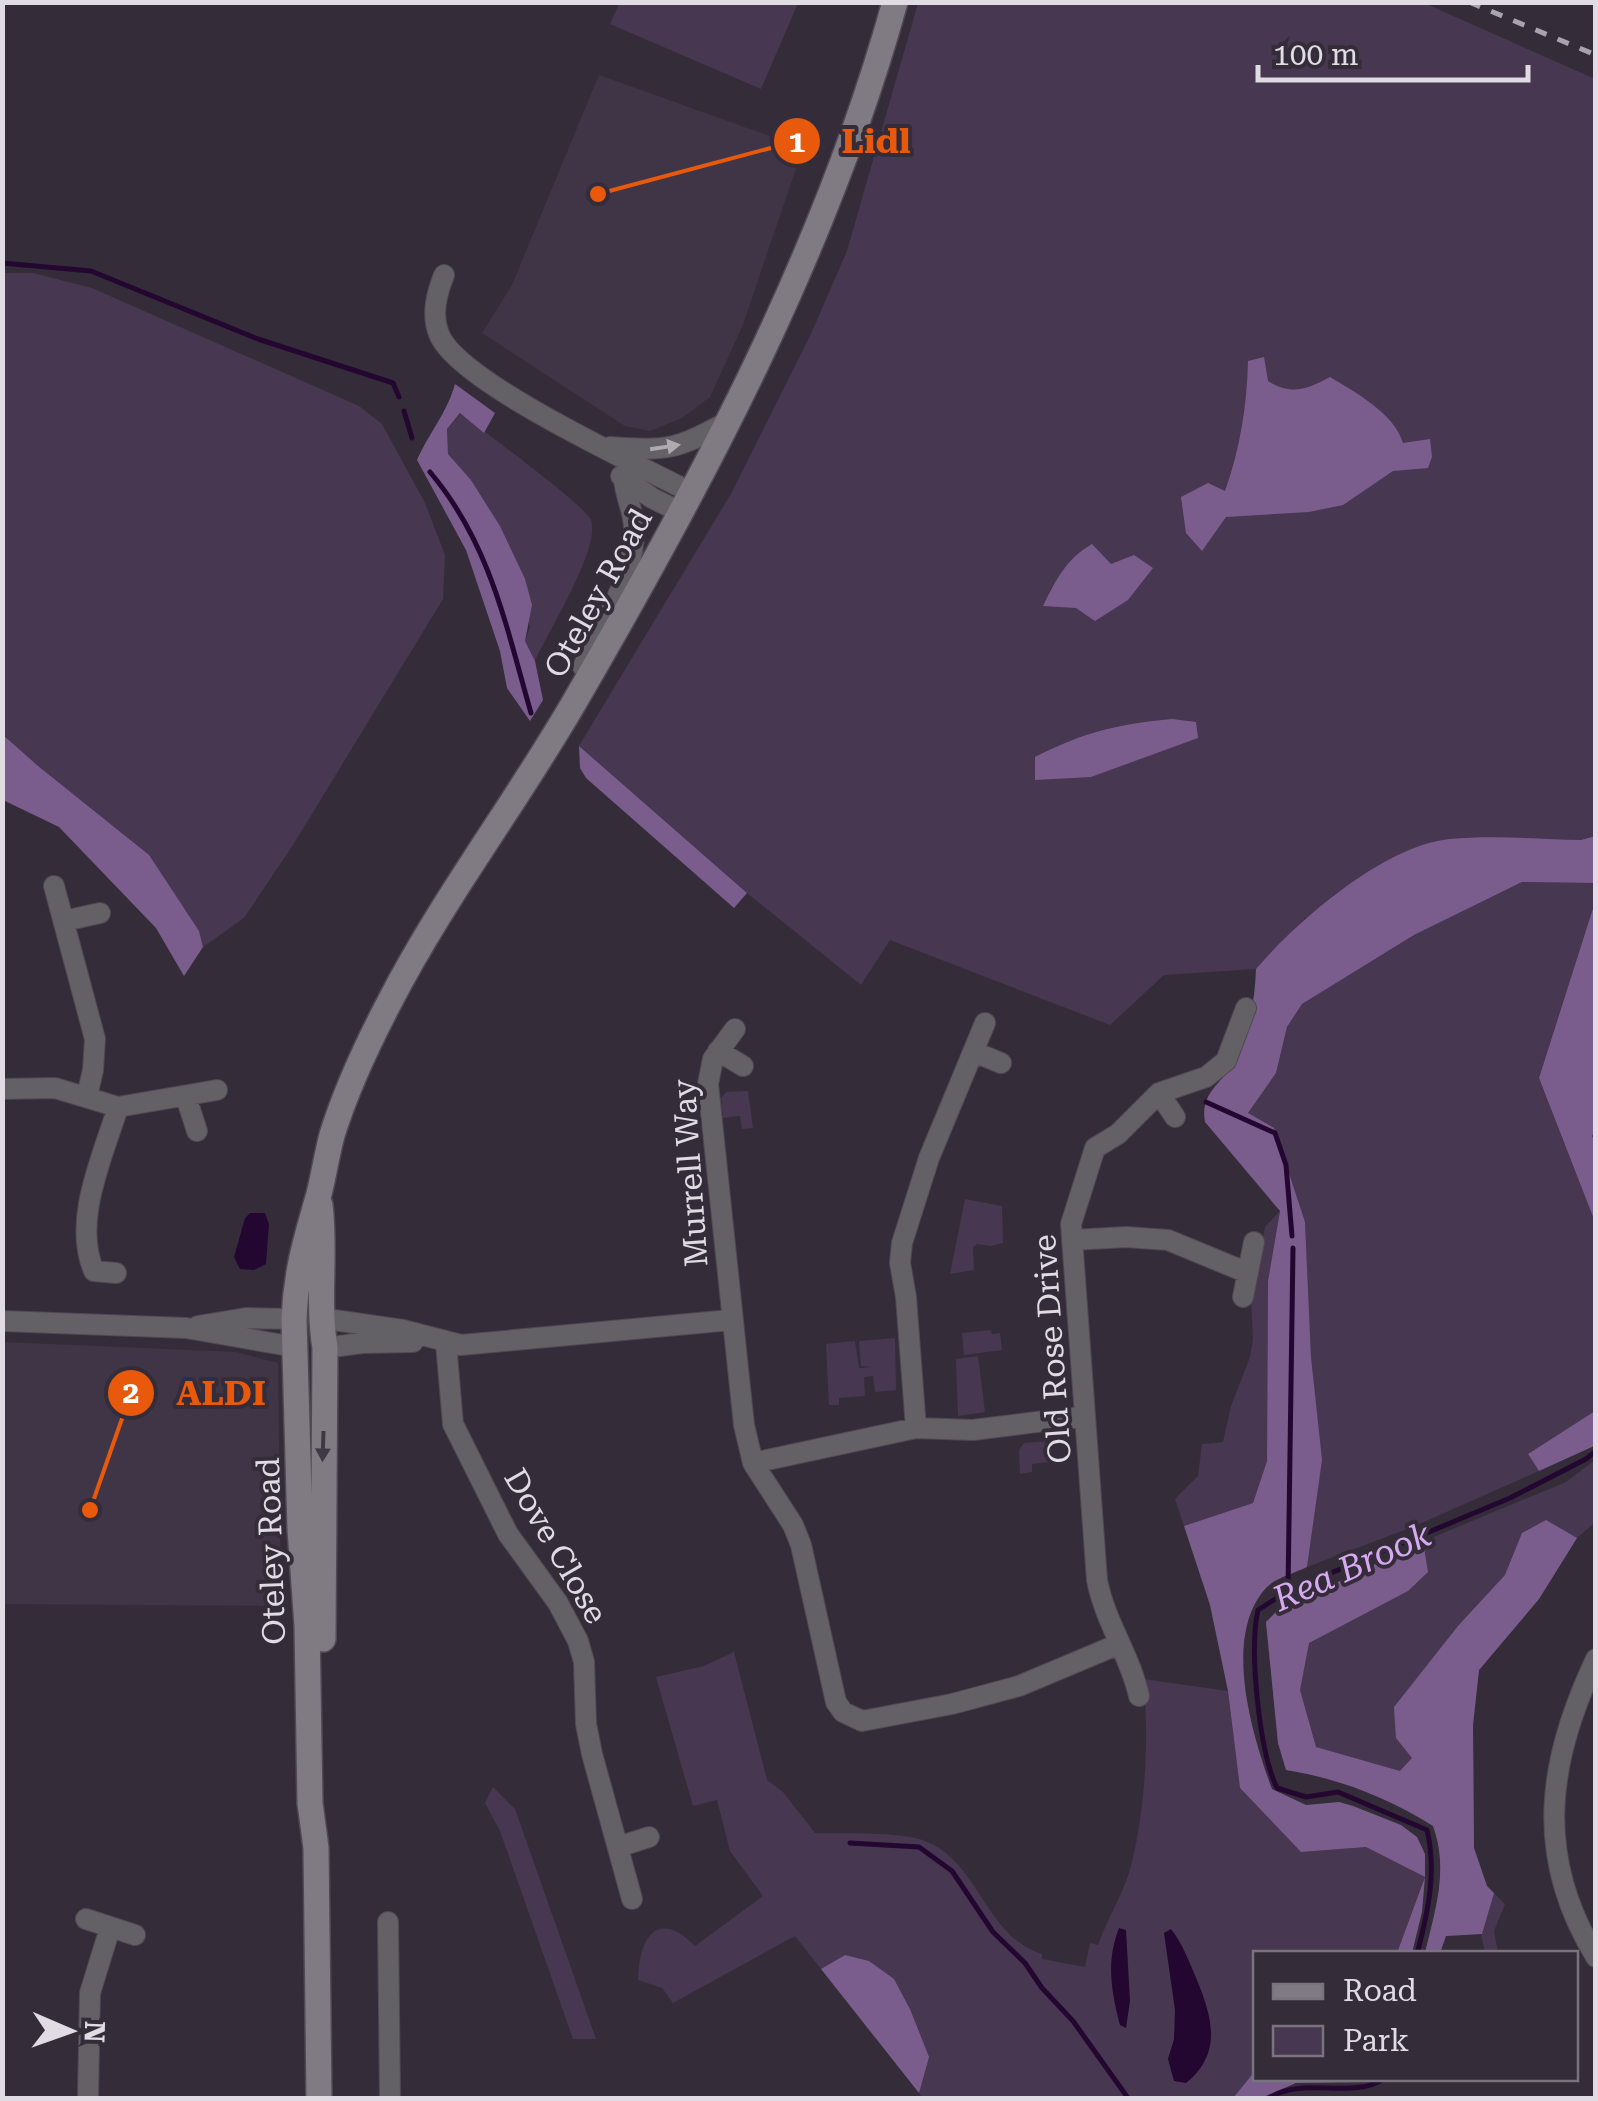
<svg xmlns="http://www.w3.org/2000/svg" width="1598" height="2101" font-family="'Roboto Serif',serif">
<style>
.built{fill:#3f3546}
.green{fill:#473751}
.forest{fill:#7b5d8d}
.water{fill:#230731}
.lines{fill:none;stroke-linecap:round;stroke-linejoin:round}
.stream{stroke:#230731;stroke-width:5}
.street-casing{stroke:#504954;stroke-width:22}
.secondary-casing{stroke:#504954;stroke-width:28}
.street{stroke:#636066;stroke-width:20}
.secondary{stroke:#807a83;stroke-width:25}
.rail{stroke:#a8a3ac;stroke-width:5;stroke-dasharray:12 12;stroke-linecap:butt}
.oneway{fill:#afaab2}
.oneway2{fill:#3f3944}
.labels{text-anchor:middle;dominant-baseline:central;stroke-width:8;stroke-linejoin:round;paint-order:stroke}
.street-label{font-size:32px;fill:#e1dce4;stroke:#342d39}
.water-label{font-size:35px;font-style:italic;fill:#d7a9f2;stroke:#342d39}
.leader{fill:none;stroke:#e8590c;stroke-width:4}
.callout-dot{fill:#e8590c;stroke:#342d39;stroke-width:4}
.mark-label{font-size:30px;text-anchor:middle;font-weight:bold;fill:#fff}
.callout-label{font-size:35px;text-anchor:middle;font-weight:bold;fill:#e8590c;stroke:#342d39;stroke-width:8;stroke-linejoin:round;paint-order:stroke}
</style>
<rect width="100%" height="100%" fill="#342d39"/>
<path class="built" d="M599 75 803 148 742 327 710 397 682 418 650 431 625 426 482 333 512 285Z
M3 1342 236 1352 278 1363 281 1606 3 1604Z"/>
<path class="green" d="M620 2H798V3L761 89 610 24Z
M918 3H1424L1595 79V836L1305 918 1256 969 1164 975 1110 1025 890 940 861 985 747 893 579 746 732 492 810 336 847 251Z
M2 273H33L92 288 359 406 382 424 425 503 445 555 443 599 293 845 244 918 203 947 199 931 3 734Z
M461 413C481 430 585 505 591 520 601 548 548 632 535 661L525 641 530 627 500 526 471 480 448 454 447 429Z
M1522 882 1595 883V902L1539 1078 1595 1222V1411L1528 1454 1539 1471 1415 1526 1307 1567 1321 1464 1311 1357 1305 1222 1248 1113 1276 1073 1287 1027 1302 1004 1414 935Z
M748 1091 753 1128 742 1129 740 1116 723 1118 721 1098 726 1092Z
M965 1199 1002 1206 1003 1243 991 1246 977 1244 973 1247 974 1270 950 1274Z
M1280 1211 1268 1281 1267 1461 1253 1503 1184 1526 1175 1499 1198 1476 1202 1444 1223 1442 1231 1406 1250 1357 1253 1340 1251 1299 1265 1227Z
M991 1330 992 1334 1000 1333 1002 1350 964 1355 962 1333Z
M895 1338 896 1390 875 1392 873 1376 864 1377 865 1396 839 1398V1405H829L826 1344 855 1341 859 1368 873 1367 861 1366 859 1341Z
M978 1356 985 1412 958 1416 956 1359Z
M1048 1441 1049 1462 1032 1464V1472L1020 1474 1019 1450 1024 1443Z
M1595 1460V1522L1577 1538 1539 1599 1479 1670 1473 1725 1474 1848 1487 1886 1505 1904 1494 1931 1498 1953H1485L1481 1934 1446 1936 1440 1953H1425C1436 1908 1449 1871 1433 1826 1388 1798 1338 1778 1286 1770L1278 1743 1266 1622 1276 1612 1407 1548 1566 1482Z
M734 1652 767 1780 783 1792 815 1833C843 1834 900 1831 925 1841 979 1861 985 1937 1042 1954V1959L1085 1967 1090 1943 1098 1945C1107 1920 1121 1897 1129 1873 1145 1817 1150 1736 1143 1679L1228 1691 1240 1788 1301 1852 1366 1847 1425 1877 1397 1953 1256 1954 1255 2071 1233 2098H923L919 2093 928 2057 910 2009 894 1979 845 1955 821 1969 795 1936 673 2003 662 1988 638 1980C639 1938 657 1908 695 1946L763 1896 730 1851 717 1800 693 1806 656 1677 704 1666Z
M493 1787 515 1809 596 2039H573L500 1831 485 1803Z"/>
<path class="forest" d="M1264 357 1268 381C1291 396 1308 389 1330 377 1355 392 1395 414 1403 443L1430 439 1432 457 1428 468 1393 471 1343 505 1309 512 1226 517 1202 551 1186 533 1181 497 1208 483 1225 491C1240 449 1247 406 1248 361Z
M455 384 495 413 484 433 460 413 447 429 448 454 471 480 500 526 525 579 532 605 525 641 535 661 543 700 530 721 507 688 500 651 466 550 417 460C429 433 447 413 455 384Z
M1092 544 1111 564 1134 555 1153 568 1128 600 1095 621 1076 608 1043 606C1056 580 1066 559 1092 544Z
M1172 719 1196 722 1198 738 1091 777 1035 780V757C1084 732 1118 724 1172 719Z
M2 734 38 766 149 855 199 931 203 947 184 976 156 928 59 827 3 800Z
M579 746 747 893 734 908 586 778 580 768Z
M1595 836V883L1522 882 1414 935 1302 1004 1287 1027 1276 1073 1248 1113 1274 1128 1305 1222 1311 1357 1322 1460 1307 1567C1295 1573 1275 1578 1266 1588 1222 1636 1252 1735 1272 1789L1306 1805 1339 1802 1353 1806 1401 1825 1417 1837 1425 1854V1877L1422 1912 1412 1953H1397L1425 1877 1366 1847 1301 1852 1240 1788 1228 1691 1210 1605 1184 1526 1253 1503 1267 1461 1268 1281 1280 1211 1205 1122C1199 1089 1228 1081 1239 1054 1250 1026 1255 999 1256 969 1298 920 1385 845 1450 839 1493 835 1538 839 1581 840Z
M1595 902 1596 1222H1595L1539 1078Z
M1595 1411 1594 1446 1539 1471 1528 1454Z
M1546 1520 1577 1538 1539 1599 1479 1670 1473 1725 1474 1848 1487 1886 1494 1893 1482 1934 1446 1936 1440 1953H1425C1435 1910 1449 1870 1433 1826 1389 1798 1338 1778 1286 1770L1278 1743 1266 1622 1276 1612 1423 1541 1428 1572 1408 1591 1309 1643 1300 1690 1316 1747 1400 1771 1412 1758 1396 1738 1394 1707 1458 1626 1505 1575 1522 1533Z
M845 1955 869 1961 894 1979 910 2009 929 2057 919 2093 821 1969Z
M1255 2071 1256 2078 1375 2079 1369 2082 1296 2083 1261 2098H1233Z"/>
<path class="water" d="M250 1213H265L269 1224 266 1264 254 1270 240 1269 234 1257 245 1218Z
M1119 1928 1126 1930 1130 2001 1126 2028 1120 2025C1111 1991 1106 1961 1119 1928Z
M1171 1929C1183 1944 1189 1962 1197 1980 1212 2017 1223 2053 1186 2083L1174 2081 1168 2059 1174 2039 1175 2010 1164 1933Z"/>
<g class="lines">
<path class="stream" d="M2 263 91 271 258 339 393 383 399 397
M404 411 412 438
M430 472C490 543 506 626 531 713
M1206 1102 1275 1133 1286 1165 1292 1236
M1595 1136H1596
M1288 1590 1293 1248
M850 1843 919 1847 952 1871 993 1932 1025 1963 1042 1988 1073 2021 1128 2098
M1417 1954C1428 1912 1437 1872 1427 1830L1338 1792 1306 1797 1277 1788C1259 1751 1249 1649 1258 1610L1288 1591 1510 1498 1586 1459 1596 1451
M1269 2098C1305 2075 1352 2101 1385 2078"/>
<g class="street-casing">
<path id="street" d="M444 275C437 293 431 314 439 334 457 382 639 465 690 492
M610 447C668 451 675 450 727 422
M621 476 652 498 680 512
M583 667C603 622 636 576 634 526 633 510 625 495 624 479
M54 886 95 1039 93 1070 87 1096
M64 921 100 913
M735 1029 713 1059 708 1084 744 1425 753 1463 793 1525 801 1545 836 1702 843 1712 862 1721 952 1704 1019 1686 1119 1644
M718 1051 743 1066
M974 1052 1001 1063
M2 1089 55 1088 118 1107 217 1090
M1159 1093 1175 1117
M186 1097 197 1131
M1073 1240 1126 1237 1168 1240 1248 1273
M116 1273 94 1271C72 1221 103 1156 118 1107
M1243 1297 1254 1242
M320 1318 403 1330 461 1345 731 1320
M2 1321 186 1328 295 1347
M198 1326 246 1318 294 1319
M446 1343 453 1424 508 1534 558 1603 578 1641 584 1662 586 1724 592 1754 632 1899
M325 1348 362 1343 413 1342
M916 1428 906 1297 900 1263 902 1243 929 1158 985 1023
M753 1463 916 1428 973 1430 1084 1416
M1596 1659C1547 1762 1534 1856 1596 1957
M1139 1696C1130 1655 1105 1622 1097 1580L1071 1224 1095 1148 1118 1134 1159 1093 1206 1077 1226 1061 1246 1008
M618 1847 649 1837
M86 1919 135 1935
M388 1922 390 2098
M88 2098 90 1993 110 1928"/>
</g>
<g class="secondary-casing">
<path id="secondary" d="M320 1205C326 1253 317 1300 325 1348L323 1639
M319 2098 316 1848 310 1803 307 1626 300 1529 294 1319C296 1271 306 1239 319 1194 324 1174 327 1154 332 1135 346 1090 367 1045 389 1003 443 898 516 803 575 701 704 479 826 251 895 2"/>
</g>
<use href="#street" class="street"/>
<use href="#secondary" class="secondary"/>
<path class="rail" d="M1469 2 1596 55"/>
</g>
<defs><path id="oneway-solid" d="M-6-.8H1V-3.2L6.5 0L1 3.2V.8H-6Z" transform="scale(2.5)"/></defs>
<use class="oneway" href="#oneway-solid" transform="translate(665 447) rotate(-9)"/>
<use class="oneway2" href="#oneway-solid" transform="translate(323 1446) rotate(92)"/>
<g class="labels">
<g class="street-label">
<text transform="translate(598 593) rotate(-61)">Oteley Road</text>
<text transform="translate(690 1173) rotate(-94)">Murrell Way</text>
<text transform="translate(1052 1349) rotate(-94)">Old Rose Drive</text>
<text transform="translate(556 1546) rotate(60)">Dove Close</text>
<text transform="translate(271 1551) rotate(-92)">Oteley Road</text>
</g>
<g class="water-label">
<text transform="translate(1352 1567) rotate(-24)">Rea Brook</text>
</g>
</g>
<path class="leader" d="M598 194L797 141M90 1510L131 1393"/>
<g class="callout-dot">
<circle cx="598" cy="194" r="10"/>
<circle cx="90" cy="1510" r="10"/>
<circle cx="797" cy="141" r="25"/>
<circle cx="131" cy="1393" r="25"/>
</g>
<g class="mark-label">
<text x="797" y="152">1</text>
<text x="131" y="1403">2</text>
</g>
<g class="callout-label">
<text x="876" y="153">Lidl</text>
<text x="221" y="1405">ALDI</text>
</g>
<rect width="1598" height="2101" fill="none" stroke="#e1dce4" stroke-width="10"/>
<rect x="1253" y="1951" width="325" height="130" fill="#342d39" stroke="#79737d" stroke-width="2.5"/>
<rect x="1273" y="1984" width="50" height="15" fill="#807a83" stroke="#79737d" stroke-width="2.5"/>
<text x="1343" y="2001" font-size="30" fill="#e1dce4">Road</text>
<rect x="1273" y="2026" width="50" height="30" fill="#473751" stroke="#79737d" stroke-width="2.5"/>
<text x="1343" y="2051" font-size="30" fill="#e1dce4">Park</text>
<g transform="translate(70 2031) rotate(92)" stroke="#342d39" stroke-width="8" paint-order="stroke">
<path d="M0-8L18 38L0 25L-18 38Z" fill="#e1dce4"/>
<text y="-15" font-size="28" font-weight="bold" text-anchor="middle" fill="#e1dce4">N</text>
</g>
<path d="M1258 65v15h270v-15" fill="none" stroke="#e1dce4" stroke-width="5"/>
<text x="1273" y="65" font-size="30" fill="#e1dce4" stroke="#342d39" stroke-width="8" paint-order="stroke">100 m</text>
</svg>
